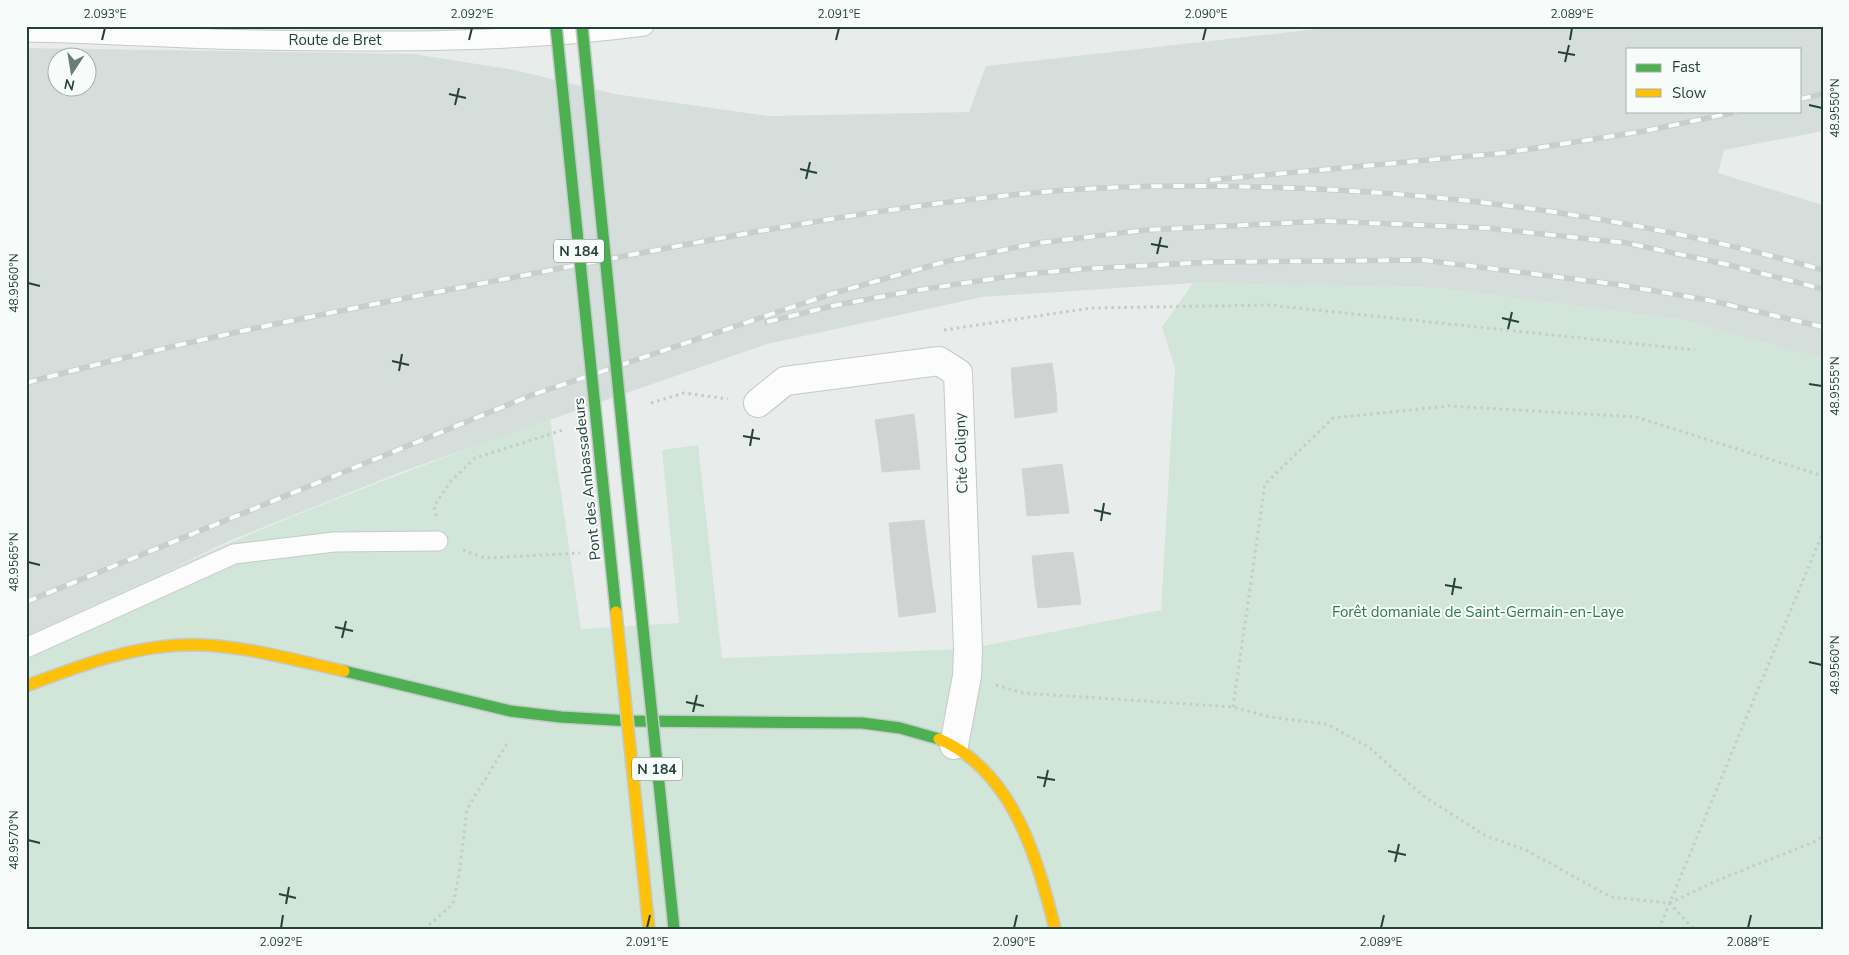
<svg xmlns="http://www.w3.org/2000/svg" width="1849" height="955" font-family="'Nunito Sans',sans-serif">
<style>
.built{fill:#d6dedb;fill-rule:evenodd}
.green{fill:#d1e6d8}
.building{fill:#cfd4d2;stroke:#d1d6d4}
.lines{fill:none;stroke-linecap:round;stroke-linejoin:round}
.lane-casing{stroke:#c5cac8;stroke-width:21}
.street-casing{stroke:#c5cac8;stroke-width:30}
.fast-casing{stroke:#c3cbc8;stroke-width:14}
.slow-casing{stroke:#c3cbc8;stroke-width:14}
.path{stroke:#c3ccca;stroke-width:3;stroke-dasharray:2.5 4;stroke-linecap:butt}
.lane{stroke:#fcfcfc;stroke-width:19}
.street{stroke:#fcfcfc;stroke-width:28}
.fast{stroke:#4caf50;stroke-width:11}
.slow{stroke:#ffc107;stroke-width:11}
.rail-casing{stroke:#c9cdcc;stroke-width:5.5}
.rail{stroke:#f7fbf9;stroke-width:4;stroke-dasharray:11;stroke-linecap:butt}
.fast-bridge-casing{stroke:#c3ccc9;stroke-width:14;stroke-linecap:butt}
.slow-bridge-casing{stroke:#c3ccc9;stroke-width:14;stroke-linecap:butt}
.fast-bridge{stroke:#4caf50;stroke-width:11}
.slow-bridge{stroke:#ffc107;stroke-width:11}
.ticks{fill:none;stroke:#24423a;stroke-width:2}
.labels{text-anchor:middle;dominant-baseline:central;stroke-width:4;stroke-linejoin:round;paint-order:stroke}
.shield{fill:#f7fbf9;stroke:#637a73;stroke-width:1}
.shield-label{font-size:14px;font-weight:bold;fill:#24423a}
.street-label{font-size:15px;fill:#24423a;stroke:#f7fbf9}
.park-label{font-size:15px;fill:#2d7a4b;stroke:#f7fbf9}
.neatline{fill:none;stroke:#24423a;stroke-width:2}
.ticks-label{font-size:12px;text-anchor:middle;fill:#24423a}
</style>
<rect width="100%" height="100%" fill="#e8edeb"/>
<path class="built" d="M1344 26H1823V131L1724 150 1718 173 1823 205V359L1681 320 1436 288 1193 283 982 297 767 344 401 472 229 541 26 638V48L414 54 514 70 615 94 768 116 969 112 986 66ZM1628 49H1800V111H1628ZM58 58H88V88H58Z"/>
<path class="green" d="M1193 283 1436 288 1681 320 1823 359V929H26V638C196 551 371 483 550 419L581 629 679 623 662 450 698 445 722 658 968 649 1161 610 1175 368 1162 327Z"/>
<path class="building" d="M1052 363 1056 392 1013 396 1011 368Z
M1056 392 1057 412 1015 418 1013 396Z
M914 414 917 441 879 446 875 420Z
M917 441 920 469 882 472 879 446Z
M1062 464 1066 491 1025 495 1022 469Z
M1066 491 1069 513 1027 516 1025 495Z
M924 520 930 569 894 572 889 523Z
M1073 552 1078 583 1035 587 1032 556Z
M930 569 936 612 899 617 894 572Z
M1078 583 1081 604 1038 608 1035 587Z"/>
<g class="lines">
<g class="lane-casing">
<path id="lane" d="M26 32C103 33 180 39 258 40 386 42 517 43 644 26
M26 648 234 554 334 542 438 541"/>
</g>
<g class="street-casing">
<path id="street" d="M758 403 785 381 939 361 958 373 968 649 967 676 954 745"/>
</g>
<g class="fast-casing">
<path id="fast" d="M627 474 641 609
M602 476 616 612
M344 671 510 711 561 717 630 721 862 723 900 728 939 739"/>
</g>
<g class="slow-casing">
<path id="slow" d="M26 686C81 665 142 642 202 645 250 647 298 661 344 671
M939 739C1012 770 1038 858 1055 929"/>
</g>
<path class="path" d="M944 330 1091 308 1269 305 1695 350
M651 403 684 393 728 399
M436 516 434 506 451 481 475 458 566 429
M463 550 485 558 580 553
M996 685 1023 693 1233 707 1270 717 1327 724 1370 748 1422 795 1486 836 1526 850 1611 897 1669 903 1723 878 1814 842 1823 836
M1233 707 1265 484 1333 418 1449 406 1636 417 1823 476
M1669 903 1694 929
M424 929 453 904 459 875 467 809 508 742
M1659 929 1823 532"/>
<use href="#lane" class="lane"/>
<use href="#street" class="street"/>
<use href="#fast" class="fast"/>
<use href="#slow" class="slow"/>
<g class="rail-casing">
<path id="rail" d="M1800 99 1823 94
M1210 180 1504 153 1645 131 1741 111
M767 322 832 306 912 291 1018 275 1081 269 1212 262 1423 260 1614 284 1708 300 1823 327
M26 383C194 337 365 306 536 273 704 241 872 207 1043 192 1134 184 1226 185 1317 189 1488 197 1659 223 1823 270
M26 602 532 395 831 294 944 262 1038 243 1146 230 1325 221 1487 228 1627 243 1725 264 1823 289"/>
</g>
<use href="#rail" class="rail"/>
<g class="fast-bridge-casing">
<path id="fast-bridge" d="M556 26 602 476
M582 26 627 474
M641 609 674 929"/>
</g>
<g class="slow-bridge-casing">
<path id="slow-bridge" d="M616 612 649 929"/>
</g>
<use href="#fast-bridge" class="fast-bridge"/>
<use href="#slow-bridge" class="slow-bridge"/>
</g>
<path class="ticks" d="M102 40 105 28M469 40 472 28M836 40 839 28M1203 40 1206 28M1570 40 1572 28M1558 52 1575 55M1565 62 1569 45M449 94 466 98M455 105 459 88M1809 105 1822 108M800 169 817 173M806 179 810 162M1151 244 1168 247M1157 254 1161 237M28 283 40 286M1502 318 1519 322M1508 329 1512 312M392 361 409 365M399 371 402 354M1809 384 1822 386M743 436 760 439M750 446 753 429M1094 510 1111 514M1101 521 1104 503M28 562 40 565M1445 585 1462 588M1452 595 1455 578M335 627 353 631M342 638 346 621M1809 662 1822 665M686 702 704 706M693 712 697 695M1037 777 1055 780M1044 787 1048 770M28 840 40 843M1388 851 1406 855M1395 862 1399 844M279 894 296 898M286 904 289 887M281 928 283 915M647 928 650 915M1014 928 1017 915M1381 928 1384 915M1748 928 1751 915"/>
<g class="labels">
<g class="shield">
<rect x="554" y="239.5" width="50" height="23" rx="4"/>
<rect x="632" y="757.5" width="50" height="23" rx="4"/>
</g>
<g class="shield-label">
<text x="579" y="251">N 184</text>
<text x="657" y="769">N 184</text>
</g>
<g class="street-label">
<text x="335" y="40">Route de Bret</text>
<text transform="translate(961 453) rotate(-92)">Cité Coligny</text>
<text transform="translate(587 479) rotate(-96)">Pont des Ambassadeurs</text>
</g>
<g class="park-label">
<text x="1478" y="612">Forêt domaniale de Saint-Germain-en-Laye</text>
</g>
</g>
<rect width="1849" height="955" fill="none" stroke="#f7fbf9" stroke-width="55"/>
<rect x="1626" y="48" width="175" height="65" fill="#f7fbf9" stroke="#a3b1ad"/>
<rect x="1636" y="64" width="25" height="8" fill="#4caf50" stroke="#a3b1ad"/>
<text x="1672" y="72" font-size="15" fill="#24423a">Fast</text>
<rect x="1636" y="89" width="25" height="8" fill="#ffc107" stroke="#a3b1ad"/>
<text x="1672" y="98" font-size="15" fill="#24423a">Slow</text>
<g transform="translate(72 72) rotate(192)"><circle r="24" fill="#f7fbf9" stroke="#a3b1ad"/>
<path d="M0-4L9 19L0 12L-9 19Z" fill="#697e78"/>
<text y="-8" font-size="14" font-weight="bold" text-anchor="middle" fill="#24423a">N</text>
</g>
<rect x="28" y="28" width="1794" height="900" class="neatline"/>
<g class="ticks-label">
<text x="105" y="18">2.093°E</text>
<text x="472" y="18">2.092°E</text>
<text x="839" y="18">2.091°E</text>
<text x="1206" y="18">2.090°E</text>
<text x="1572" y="18">2.089°E</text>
<text transform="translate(1835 108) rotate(-90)" y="4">48.9550°N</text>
<text transform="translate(14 283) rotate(-90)" y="4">48.9560°N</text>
<text transform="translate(1835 386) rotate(-90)" y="4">48.9555°N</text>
<text transform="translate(14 562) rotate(-90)" y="4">48.9565°N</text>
<text transform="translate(1835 665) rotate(-90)" y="4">48.9560°N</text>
<text transform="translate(14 840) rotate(-90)" y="4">48.9570°N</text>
<text x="281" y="946">2.092°E</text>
<text x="647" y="946">2.091°E</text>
<text x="1014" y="946">2.090°E</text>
<text x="1381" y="946">2.089°E</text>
<text x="1748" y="946">2.088°E</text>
</g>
</svg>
